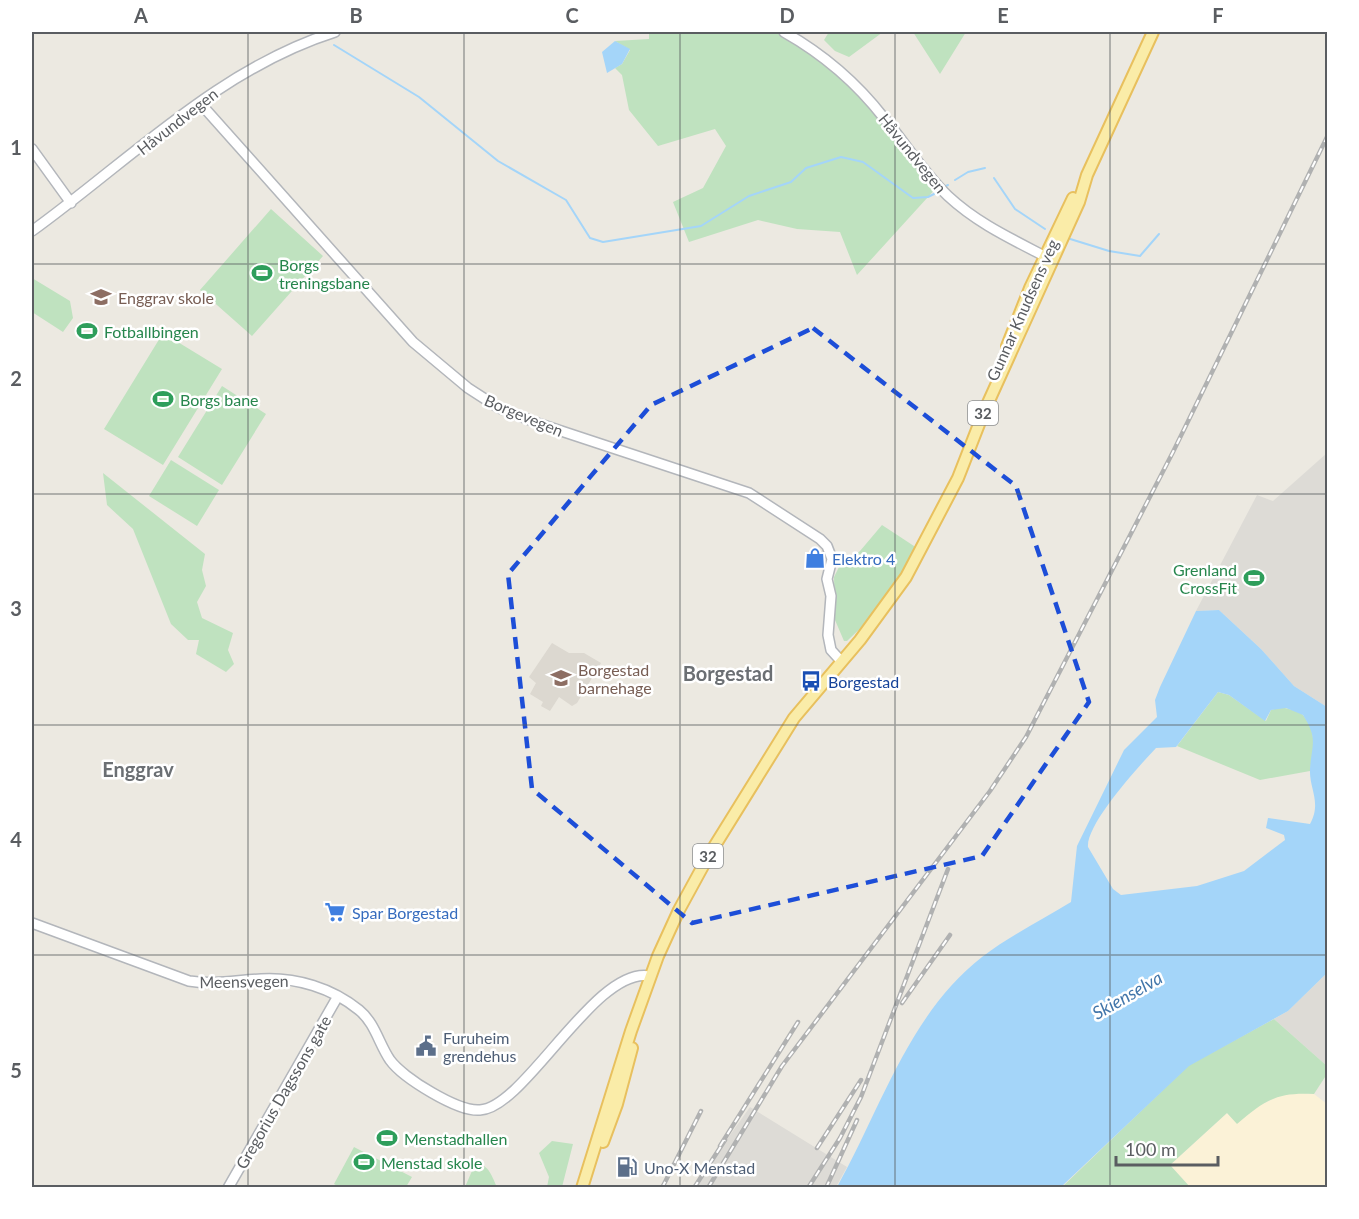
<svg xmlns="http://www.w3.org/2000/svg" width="1359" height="1219" font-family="Lato,sans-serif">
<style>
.commercial{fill:#fbf2d7}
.industrial{fill:#dddbd6}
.education{fill:#dcd8d0}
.green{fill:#bfe2bf}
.water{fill:#a4d5f9;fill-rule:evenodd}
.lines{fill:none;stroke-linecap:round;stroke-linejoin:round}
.stream{stroke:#a4d5f9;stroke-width:2}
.secondary-casing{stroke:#b3b6bb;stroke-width:12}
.primary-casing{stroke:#e8c05e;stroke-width:14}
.secondary{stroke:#fff;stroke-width:9}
.primary{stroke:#faeca8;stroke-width:10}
.rail-casing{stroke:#b0b1b1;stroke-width:4.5}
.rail{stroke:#fff;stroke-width:2;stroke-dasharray:7;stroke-linecap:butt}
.marked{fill:none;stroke:#1d4ed8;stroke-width:4.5;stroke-dasharray:12 8;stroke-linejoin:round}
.grid{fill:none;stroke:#5a5d61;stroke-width:1.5;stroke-opacity:0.55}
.labels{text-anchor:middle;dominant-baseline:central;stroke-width:5;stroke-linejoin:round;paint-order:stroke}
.shield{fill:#fff;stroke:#8c8e90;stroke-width:1.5}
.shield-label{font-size:15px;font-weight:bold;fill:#5a5d61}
.street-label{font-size:16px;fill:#5a5d61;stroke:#fff}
.leisure-label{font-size:16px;fill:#27864d;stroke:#fff;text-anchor:start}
.education-label{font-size:16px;fill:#785e54;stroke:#fff;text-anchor:start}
.shop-label{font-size:16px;fill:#366cbe;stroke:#fff;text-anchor:start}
.transit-label{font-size:16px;fill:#164399;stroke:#fff;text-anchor:start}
.service-label{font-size:16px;fill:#4e5e75;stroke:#fff;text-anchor:start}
.water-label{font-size:18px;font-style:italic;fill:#4276aa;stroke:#fff}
.quarter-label{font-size:20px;font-weight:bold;fill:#6b6f73;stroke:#fff}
.neatline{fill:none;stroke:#5a5d61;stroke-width:2}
.grid-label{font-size:20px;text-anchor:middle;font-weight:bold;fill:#5a5d61}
</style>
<rect width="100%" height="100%" fill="#ece9e1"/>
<path class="commercial" d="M1288 1092 1314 1094 1327 1104V1187H1190L1170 1165 1227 1113 1237 1123 1260 1105Z"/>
<path class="industrial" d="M1327 453V707L1294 686 1261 649 1219 610 1196 611 1257 495 1273 501Z
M1327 973V1066L1274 1019 1288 1011Z
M750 1107 847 1167 836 1187H693Z"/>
<path class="education" d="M552 643 569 653H584L601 663 577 703 572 706 559 697 550 711 541 706 543 702 530 694 536 683 529 677Z"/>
<path class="green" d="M649 32H783L831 63 938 186 857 275 840 232 797 229 758 220 689 242 673 202 703 188 726 146 715 129 658 146 629 110 622 75 615 68 622 64 630 50 615 41 649 39Z
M829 32H883L849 57 835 51 824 40Z
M913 32H966L940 74Z
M271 209 323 256 252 336 200 290Z
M32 278 70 301 73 318 63 332 32 312Z
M163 333 222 369 163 465 104 429Z
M222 386 266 414 222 485 178 457Z
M171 460 219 490 197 526 149 496Z
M103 473 205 554 202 570 206 586 197 602 202 618 233 633 228 650 234 664 226 672 196 654 199 640H188L171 624 133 529 107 505Z
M882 525 917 548C898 584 877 614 847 641H844L835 620 834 577 839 567 860 551Z
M1218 692 1229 695 1266 721 1271 710 1281 707 1300 712C1318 730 1314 748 1310 771L1260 780 1177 746Z
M1274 1019 1327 1066V1074L1314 1094C1277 1092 1265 1100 1237 1124L1227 1113 1170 1165 1190 1187 1061 1188 1189 1065Z
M552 1141 573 1144 562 1187H547L549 1177 539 1153Z
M354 1147 412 1177 406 1187 341 1188 334 1184Z
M475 1164C489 1163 492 1177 497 1187H465Z"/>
<path class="water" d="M615 41 630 49 622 64 607 73 602 52Z
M1219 610 1261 649 1294 686 1327 707V973L1288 1011 1189 1066 1061 1187H837C881 1109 908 1015 982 957 1009 936 1042 920 1071 902L1077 846 1124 750 1157 717 1155 700 1160 687 1196 611ZM1218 692 1229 695 1265 721 1271 710 1286 708 1303 715C1318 739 1312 743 1310 769 1309 789 1322 802 1310 824L1268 818 1266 828 1284 835 1285 840 1244 871 1197 886 1121 895 1113 889 1088 847C1086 824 1139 766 1156 748L1176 747Z"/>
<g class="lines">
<path class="stream" d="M334 45 419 97 498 161 566 200 590 238 603 242 701 226 749 196 791 182 806 168 841 157 863 162 913 198 928 197 936 193
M994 178 1015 209 1045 229
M955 180 968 172 985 168
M946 186 948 185
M1067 238 1109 251 1140 256 1159 234"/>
<g class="secondary-casing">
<path id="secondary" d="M784 32C823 54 856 82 884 118 906 144 923 172 948 196 978 224 1014 240 1050 259
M200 103 413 342 468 388 499 408 540 424 749 493 820 539 827 546 832 559 827 579 831 596 828 635 831 650 841 661
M32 149 71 203
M32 231C129 161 218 69 335 32
M32 923 189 981C213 985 237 980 261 979 296 977 332 988 359 1010 375 1023 379 1044 390 1060 403 1078 458 1112 480 1110 525 1108 596 965 650 976
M228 1188 338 996"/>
</g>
<g class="primary-casing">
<path id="primary" d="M1007 346 1030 288 1073 198
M603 1142 617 1104 632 1048
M582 1188 631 1031 658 956 679 910 709 855 794 718 860 640 906 577 958 478 983 414 1079 202 1087 175 1153 32"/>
</g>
<use href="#secondary" class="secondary"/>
<use href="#primary" class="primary"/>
<g class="rail-casing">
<path id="rail" d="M902 1003 950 935
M720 1146 798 1022
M817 1148 861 1080
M662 1188 701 1111
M694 1188 725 1140
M708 1188 782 1066 990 791 1026 737 1173 452 1328 135
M808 1188 840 1138 861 1097 948 869
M826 1188 857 1120"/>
</g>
<use href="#rail" class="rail"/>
</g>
<path class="marked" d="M813 328 1016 486 1089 702 982 856 692 923 532 789 508 574 651 405Z"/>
<path class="grid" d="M248 32V1188M464 32V1188M680 32V1188M895 32V1188M1110 32V1188M32 264H1328M32 494H1328M32 725H1328M32 955H1328"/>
<defs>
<g id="stadium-bare" transform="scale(1.62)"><path d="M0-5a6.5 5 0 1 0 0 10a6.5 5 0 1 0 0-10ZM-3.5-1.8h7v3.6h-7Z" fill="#2e9e5b" stroke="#fff" stroke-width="2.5" paint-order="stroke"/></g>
<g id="school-bare" transform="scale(1.62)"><path d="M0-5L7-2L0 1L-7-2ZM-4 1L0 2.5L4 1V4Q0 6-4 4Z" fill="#8d6e63" stroke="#fff" stroke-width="2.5" paint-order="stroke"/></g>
<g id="shop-bare" transform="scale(1.62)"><path d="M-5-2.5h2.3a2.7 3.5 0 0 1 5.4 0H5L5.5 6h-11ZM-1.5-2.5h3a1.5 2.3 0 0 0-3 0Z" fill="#3f7fe0" stroke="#fff" stroke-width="2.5" paint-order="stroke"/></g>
<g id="bus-bare" transform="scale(1.62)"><path d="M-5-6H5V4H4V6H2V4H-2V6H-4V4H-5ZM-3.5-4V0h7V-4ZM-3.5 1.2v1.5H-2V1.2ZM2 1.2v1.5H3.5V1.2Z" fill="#1a4fb4" stroke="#fff" stroke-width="2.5" paint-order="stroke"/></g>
<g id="supermarket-bare" transform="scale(1.62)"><path d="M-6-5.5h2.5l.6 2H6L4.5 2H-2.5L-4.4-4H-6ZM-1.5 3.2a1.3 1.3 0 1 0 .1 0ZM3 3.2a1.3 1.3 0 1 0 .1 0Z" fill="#3f7fe0" stroke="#fff" stroke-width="2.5" paint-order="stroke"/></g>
<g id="civic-bare" transform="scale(1.62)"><path d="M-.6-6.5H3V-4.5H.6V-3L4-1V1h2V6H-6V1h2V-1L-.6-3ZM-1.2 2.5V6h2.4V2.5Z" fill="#5c6f8a" stroke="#fff" stroke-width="2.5" paint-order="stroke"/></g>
<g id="fuel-bare" transform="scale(1.62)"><path d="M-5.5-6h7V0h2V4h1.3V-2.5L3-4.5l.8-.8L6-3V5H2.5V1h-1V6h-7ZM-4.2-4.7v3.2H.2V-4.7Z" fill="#5c6f8a" stroke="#fff" stroke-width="2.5" paint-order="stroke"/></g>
</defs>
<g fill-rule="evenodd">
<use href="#stadium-bare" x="262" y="273"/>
<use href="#school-bare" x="101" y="297"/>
<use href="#stadium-bare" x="87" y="331"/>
<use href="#stadium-bare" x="163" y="399"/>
<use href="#shop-bare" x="815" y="558"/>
<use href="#stadium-bare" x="1254" y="578"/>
<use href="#school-bare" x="561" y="678"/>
<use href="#bus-bare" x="811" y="681"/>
<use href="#supermarket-bare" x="335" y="912"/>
<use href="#civic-bare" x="426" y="1046"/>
<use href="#stadium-bare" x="387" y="1138"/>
<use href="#stadium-bare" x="364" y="1162"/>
<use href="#fuel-bare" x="627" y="1167"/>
</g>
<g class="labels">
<g class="shield">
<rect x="968" y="401" width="30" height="24" rx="4.5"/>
<rect x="693" y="844" width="30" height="24" rx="4.5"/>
</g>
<g class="shield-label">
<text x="983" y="413">32</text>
<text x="708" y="856">32</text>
</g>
<g class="street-label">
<text transform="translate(177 121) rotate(-38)">Håvundvegen</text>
<text transform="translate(913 153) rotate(51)">Håvundvegen</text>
<text transform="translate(1022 310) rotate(-66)">Gunnar Knudsens veg</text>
<text transform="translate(524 415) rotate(23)">Borgevegen</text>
<text transform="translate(244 981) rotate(-1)">Meensvegen</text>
<text transform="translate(283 1092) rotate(-60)">Gregorius Dagssons gate</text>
</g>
<g class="leisure-label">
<text x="279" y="264">Borgs<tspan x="279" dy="18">treningsbane</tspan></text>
<text x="104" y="331">Fotballbingen</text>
<text x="180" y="399">Borgs bane</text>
<text x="1237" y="569" text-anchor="end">Grenland<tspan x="1237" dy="18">CrossFit</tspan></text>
<text x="404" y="1138">Menstadhallen</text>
<text x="381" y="1162">Menstad skole</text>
</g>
<g class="education-label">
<text x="118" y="297">Enggrav skole</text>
<text x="578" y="669">Borgestad<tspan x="578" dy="18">barnehage</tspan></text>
</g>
<g class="shop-label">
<text x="832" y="558">Elektro 4</text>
<text x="352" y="912">Spar Borgestad</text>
</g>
<g class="transit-label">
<text x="828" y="681">Borgestad</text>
</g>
<g class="service-label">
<text x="443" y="1037">Furuheim<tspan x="443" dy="18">grendehus</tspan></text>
<text x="644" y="1167">Uno-X Menstad</text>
</g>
<g class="water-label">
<text transform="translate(1127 995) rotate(-30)">Skienselva</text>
</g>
<g class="quarter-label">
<text x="728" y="673">Borgestad</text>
<text x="138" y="769">Enggrav</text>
</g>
</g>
<rect width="1359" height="1219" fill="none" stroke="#ffffff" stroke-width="66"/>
<path d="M1116 1156v9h102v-9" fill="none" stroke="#5a5d61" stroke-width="3"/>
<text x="1125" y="1156" font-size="18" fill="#5a5d61" stroke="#ffffff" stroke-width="4.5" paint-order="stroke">100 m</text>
<rect x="33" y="33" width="1293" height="1153" class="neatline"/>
<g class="grid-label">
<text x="141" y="23">A</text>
<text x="356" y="23">B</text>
<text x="572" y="23">C</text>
<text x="787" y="23">D</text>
<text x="1003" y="23">E</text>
<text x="1218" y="23">F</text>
<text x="16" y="155">1</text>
<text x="16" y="386">2</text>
<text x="16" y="616">3</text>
<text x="16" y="847">4</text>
<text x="16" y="1078">5</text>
</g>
</svg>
